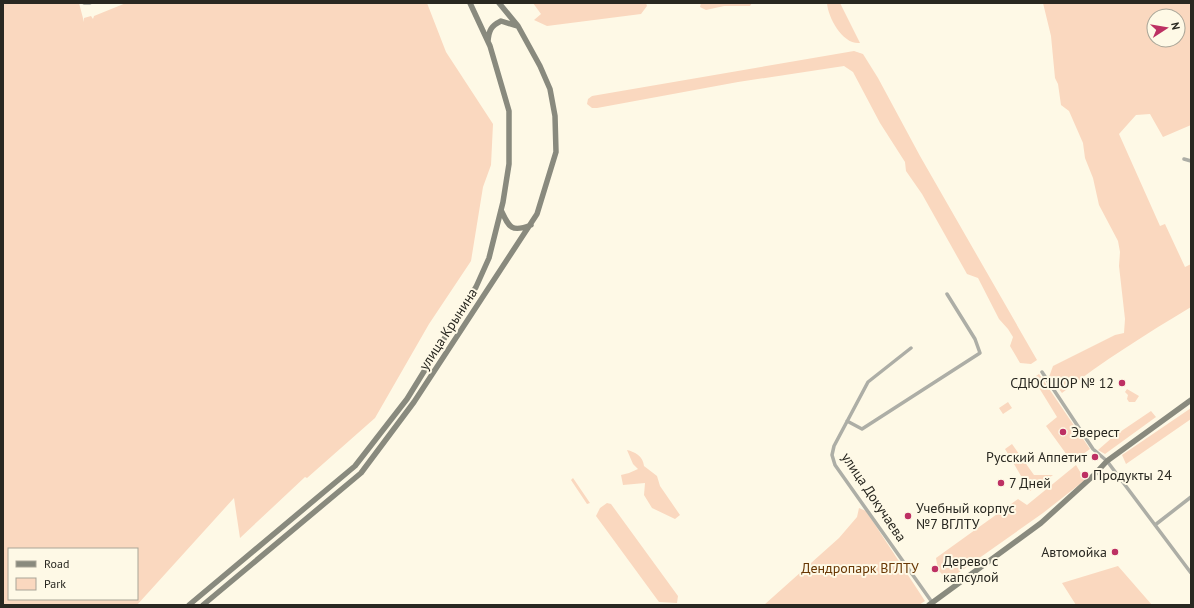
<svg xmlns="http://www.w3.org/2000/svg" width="1194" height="608" font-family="'PT Sans',sans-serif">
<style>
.green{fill:#fad8bf;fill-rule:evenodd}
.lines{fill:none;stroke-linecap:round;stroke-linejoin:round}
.street{stroke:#adaea6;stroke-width:3.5}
.secondary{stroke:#898a7e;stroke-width:5.5}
.poi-dot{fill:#bd3063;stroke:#fef9e6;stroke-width:1.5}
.labels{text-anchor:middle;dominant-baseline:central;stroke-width:4;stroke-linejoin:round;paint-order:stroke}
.street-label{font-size:14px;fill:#292821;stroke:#fef9e6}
.poi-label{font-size:14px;fill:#292821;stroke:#fef9e6;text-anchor:start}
.park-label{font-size:14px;fill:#683704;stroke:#fef9e6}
</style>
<rect width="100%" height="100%" fill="#fef9e6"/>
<path class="green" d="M3 3H79L84 22V18L91 16 93 19 94 16 126 3H427L446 52 493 124 491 165 483 187 471 261 429 324 375 418 307 478 305 477 240 538 234 498 137 605H3ZM9 549H137V599H9Z
M533 3H646L647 6 641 14 547 26 534 20 541 14Z
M701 3H752L750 6H724L706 10 700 7Z
M827 3H840L860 43C843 45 828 18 827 3Z
M1043 3H1191V125L1163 137 1150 114 1136 115 1119 134 1160 226 1165 224 1185 267 1191 264V307C1146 334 1103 361 1062 393L1049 377 1053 366 1115 335 1124 333 1125 319 1119 266 1120 252 1118 241 1099 205 1093 178 1085 158 1083 143 1069 111 1061 105 1058 84 1055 78 1051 36ZM1154 16H1178V40H1154Z
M854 51 863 54 878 78 920 156 1037 360 1031 364 1020 363 1010 346 1013 337 1008 329 999 319 978 278 967 274 922 194 906 171 905 162 880 123 853 72 844 66 738 82 597 108H592L587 104 588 99 592 96Z
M1039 374 1090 449 1072 462 1046 426 1057 417 1033 378Z
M1127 389 1139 396 1135 402H1129L1127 399 1128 395 1125 392Z
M1008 402 1012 408 1003 414 999 408Z
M1191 408V419L1126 464 1122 455Z
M1151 411 1156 417 1105 454 1098 450 1114 436Z
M1012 444 1034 475H1053L1030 491 1005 449Z
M627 450C635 452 643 456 644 466L657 476 660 486 680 515 675 519 652 508 644 495 645 483 623 485 621 475 629 473 638 469 633 464Z
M1076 465 1085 480 1043 513 948 580 938 570 936 558 1018 499 1027 505Z
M573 478 590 503 587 504 571 480Z
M607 503 611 504 678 596 677 603 659 602 596 516 600 508Z
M859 508 866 511 925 601 919 605H764L839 538 857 517Z
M1118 566 1152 605H1076L1062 583Z"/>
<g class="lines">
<path class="street" d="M84 3H90
M1184 159 1191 161
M911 348 868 382 834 446 832 455 835 465 934 605
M1042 372 1093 449 1107 461 1191 573
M847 421 862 429 980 353 975 339 947 294
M1155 525 1191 497"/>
<path class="secondary" d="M488 41C489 30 491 26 501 21L517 26
M501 210C509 227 511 233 531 225
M189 605 355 466 407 399 476 287 489 258 503 202 509 164V111L490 46 470 3
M203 605 361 473 414 402 537 214 556 152 555 116 550 89 540 66 518 26 499 3
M929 605 1041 523 1094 475 1107 461 1191 400"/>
</g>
<g class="poi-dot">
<circle cx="1122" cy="383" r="4"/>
<circle cx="1063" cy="432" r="4"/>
<circle cx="1095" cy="457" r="4"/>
<circle cx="1085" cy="475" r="4"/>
<circle cx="1001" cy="483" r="4"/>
<circle cx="908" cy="516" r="4"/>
<circle cx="1115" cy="552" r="4"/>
<circle cx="935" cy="569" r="4"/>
</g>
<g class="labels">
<g class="street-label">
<text transform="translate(448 329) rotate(-57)">улица Крынина</text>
<text transform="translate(874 497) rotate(56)">улица Докучаева</text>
</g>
<g class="poi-label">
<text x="1114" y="383" text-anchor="end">СДЮСШОР № 12</text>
<text x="1071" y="432">Эверест</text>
<text x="1087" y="457" text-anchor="end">Русский Аппетит</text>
<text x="1093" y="475">Продукты 24</text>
<text x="1009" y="483">7 Дней</text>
<text x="916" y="508">Учебный корпус<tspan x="916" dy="16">№7 ВГЛТУ</tspan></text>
<text x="1107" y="552" text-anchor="end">Автомойка</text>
<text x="943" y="561">Дерево с<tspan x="943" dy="16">капсулой</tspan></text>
</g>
<g class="park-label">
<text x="860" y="568">Дендропарк ВГЛТУ</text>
</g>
</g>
<rect width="1194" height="608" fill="none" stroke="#292821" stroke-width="8"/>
<rect x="8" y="548" width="130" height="52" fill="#fef9e6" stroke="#a9a597"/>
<rect x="16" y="561" width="20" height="6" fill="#898a7e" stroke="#a9a597"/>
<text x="44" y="568" font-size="12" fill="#292821">Road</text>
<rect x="16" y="578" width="20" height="12" fill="#fad8bf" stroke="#a9a597"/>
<text x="44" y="588" font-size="12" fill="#292821">Park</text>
<g transform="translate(1166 28) rotate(78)"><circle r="19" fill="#fef9e6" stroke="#a9a597"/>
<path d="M0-3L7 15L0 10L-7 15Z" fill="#bd3063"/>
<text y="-6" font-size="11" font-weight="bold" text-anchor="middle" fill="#292821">N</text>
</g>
</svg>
